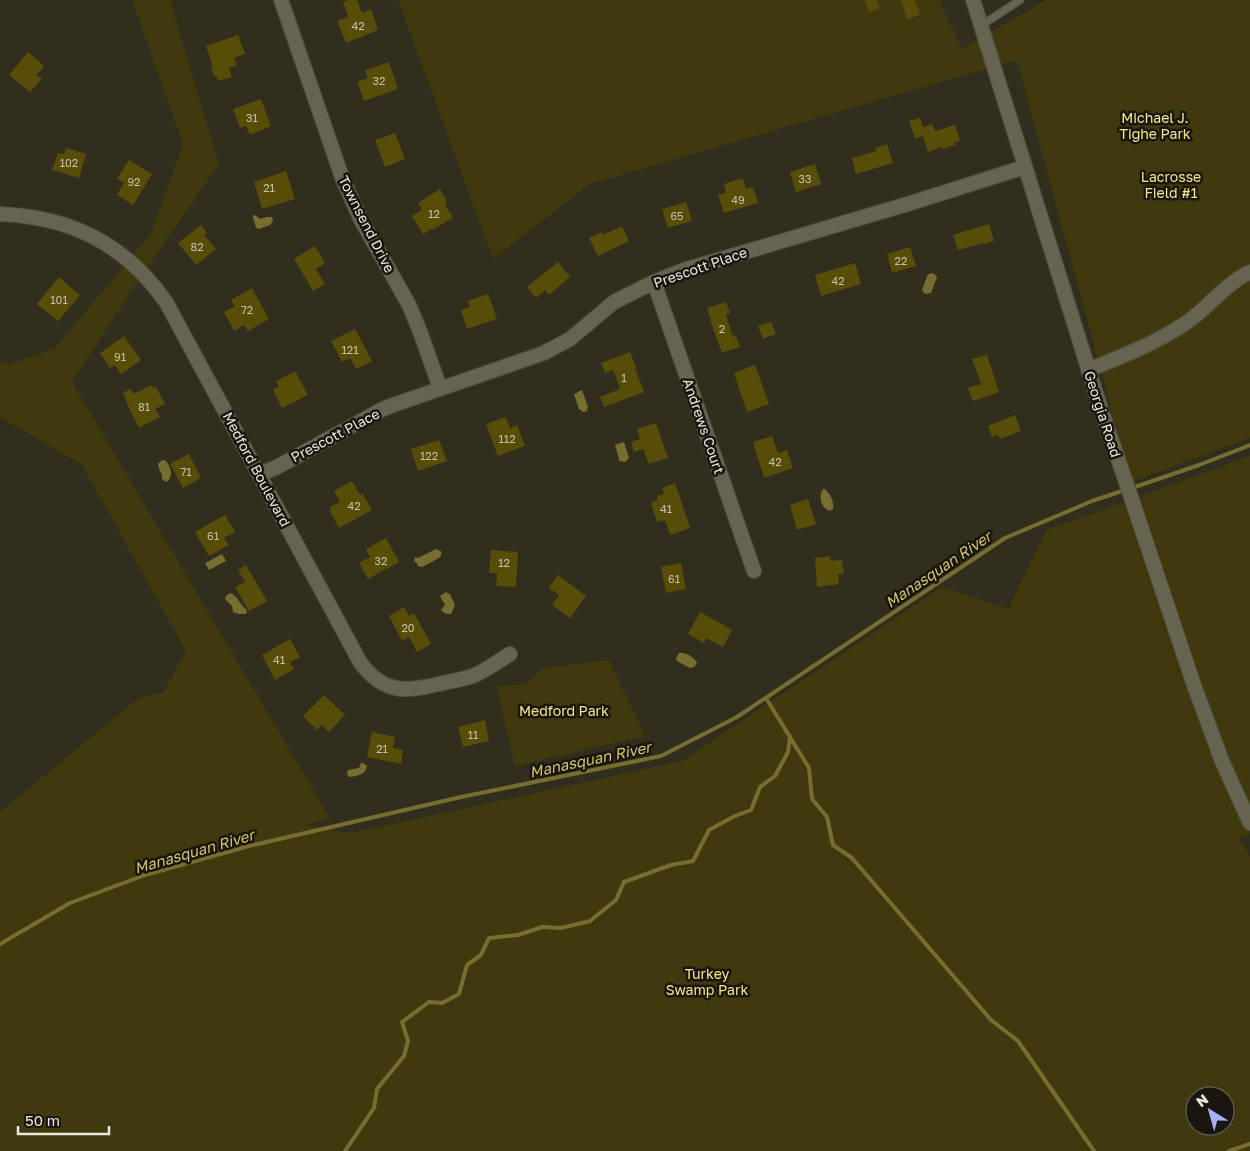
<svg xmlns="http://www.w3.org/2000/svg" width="1250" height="1151" font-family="'Golos Text',sans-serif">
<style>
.green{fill:#40390e;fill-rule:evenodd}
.water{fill:#786d30}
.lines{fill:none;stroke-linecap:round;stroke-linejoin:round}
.stream{stroke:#786d30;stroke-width:4}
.building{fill:#574d09}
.lane-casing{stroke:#4f4d3f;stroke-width:9}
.street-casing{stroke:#4f4d3f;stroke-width:16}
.lane{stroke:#666351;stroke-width:7}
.street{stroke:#666351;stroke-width:14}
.labels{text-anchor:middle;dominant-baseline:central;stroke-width:5;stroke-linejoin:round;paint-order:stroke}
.number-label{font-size:11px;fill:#c5c1a9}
.park-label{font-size:14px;fill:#f6e68c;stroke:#18160f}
.street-label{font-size:14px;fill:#eae8de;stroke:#18160f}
.water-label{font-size:15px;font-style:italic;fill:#d4c46b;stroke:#18160f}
</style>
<rect width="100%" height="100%" fill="#312e1e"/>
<path class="green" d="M132 0H170L219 164 135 285 72 382 330 818 304 826 352 833 682 761 942 587 1008 609 1047 530 1250 456V834L1239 839 1250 856V1151H0V812L140 697 163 693 186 651 82 465 0 417V360L10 365 55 348 151 234 183 144ZM1195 1096H1225V1126H1195Z
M398 0H939L962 49 1046 0H1250V438L1131 482 1017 60 590 184 493 259Z
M609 660 645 736 515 766 496 686C519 684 526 688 542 668Z"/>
<path class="water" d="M255 215 260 219 266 217H272L273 221 270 225 259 229 256 228 253 218V216Z
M933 273 937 277 931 293 925 294 922 290 928 274Z
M582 390 588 407 587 411 583 412 579 409 574 394Z
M624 442 629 458 625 462 621 461 620 462 615 445Z
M162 460 166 461C171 467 173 475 168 481L166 482 162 479V474L159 469 158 464Z
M823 489H825C831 495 834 501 833 509L830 511C821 508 818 497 823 489Z
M436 549 441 551C442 554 441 556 439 558L422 567 418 566 416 562H414L415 557 418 558Z
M222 554 226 561 209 570 205 563Z
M446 592 450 594 455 605 451 614C447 614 445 614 441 610L445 605 440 596Z
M230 593C238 596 240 605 246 609L247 612 245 614H239L233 612 232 606 225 599 226 596Z
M679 653C685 652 694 657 697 663L694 667 690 668 677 661 676 658Z
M361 763H363L367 766C364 774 364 773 356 776 354 776 352 777 349 777L347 774 348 770 359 768Z"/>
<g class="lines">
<path class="stream" d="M1132 488 1199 465 1250 445
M766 698 809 768 812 799 827 817 833 845 852 858 991 1020 1018 1041 1094 1151
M0 944 70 903 145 875 249 846 461 797 661 756 737 717 1005 538 1092 501 1125 490
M345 1151 374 1108 377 1089 404 1056 408 1041 402 1022 429 1002 442 1003 459 994 467 965 481 955 489 938 518 935 542 927 561 928 590 921 616 900 624 882 671 865 693 861 709 830 735 816 751 810 760 787 775 776 788 752 790 737
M1229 1151 1250 1144"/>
</g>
<path class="building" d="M349 0H357L362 13 371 9 378 30 346 43 337 21 348 17 343 2Z
M865 0H877L880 8 869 12Z
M901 0H915L920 15 907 19Z
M238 35 245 54 234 58 237 65 229 68 232 77 218 81 216 75 214 76 211 67H213L206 46Z
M28 52 44 66 37 75 42 79 30 92 9 75Z
M389 62 398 89 364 101 357 82 368 78 365 70Z
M261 99 271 126 250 135 246 126 240 128 233 109Z
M920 118 923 127 932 124 935 131 955 125 960 141 954 143 955 145 942 149 941 147 928 152 923 136 915 139 909 121Z
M395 133 405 159 385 167 375 140Z
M887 144 893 163 856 174 852 158 876 151 875 148Z
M66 148 86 154 79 178 52 170 58 153 64 154Z
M129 160 152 174 133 205 117 195 124 183 117 179Z
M815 164 821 184 796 192 790 172Z
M286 171 295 199 262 209 254 182Z
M743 178 746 189 753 187 758 203 724 213 718 195 726 193 724 184Z
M440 189 447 202 445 204 453 218 432 230V229L423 234 412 216 422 210 418 203Z
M686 202 692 221 668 228 662 209Z
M989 224 994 241 984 244 983 243 958 250 953 235Z
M201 225 207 233 204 235 216 249 196 265 178 243Z
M622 226 629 241 598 256 589 238 602 232 603 235Z
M315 246 325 263 316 269 325 284 313 291 294 259Z
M910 247 916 266 892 273 887 254Z
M558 262 570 277 549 295 545 290 536 298 527 287Z
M855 263 861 284 821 296 815 275Z
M59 277 80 295 58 321 37 304Z
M252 288 269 319 248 331 244 325 234 331 224 312 235 306 231 300Z
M488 294 497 319 467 329 461 310 470 307 468 301Z
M726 302 730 313 726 315 733 337 736 336 740 347 722 353 710 320H711L707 308Z
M771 322 776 334 763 339 758 326Z
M355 329 372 361 356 369 350 358 342 362 331 341Z
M124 336 141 360 121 374 115 365 110 368 100 353Z
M630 352 636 367 635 368 644 392 604 407 600 397 620 389 613 370 605 373 601 363Z
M987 355 999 392 973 401 968 388 981 384 972 359Z
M755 365 769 404 747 412 734 373Z
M295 371 308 395 282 408 273 390 279 386 276 381Z
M152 385 153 388 156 387 165 404 155 409 160 417 139 428 126 402H127L123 393 130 389 134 394Z
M1015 415 1021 431 1000 439 998 435 992 437 988 426Z
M506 417 510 428 517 425 525 446 498 456 486 424Z
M656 423 668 458 649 464 643 449 634 452 631 442 640 439 637 429Z
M772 436 778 453 787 450 793 468 764 478 753 442Z
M439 440 447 461 418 471 411 449Z
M189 454 201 478 183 488 170 464Z
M352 481 360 495 362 493 372 510 339 528 330 511 331 510 330 507 340 502 334 491Z
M675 483 690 528 670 535 665 520 657 522 651 503 658 500 657 496 664 494 662 488Z
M808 499 816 524 797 530 790 505Z
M225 515 235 532 224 538 229 545 209 556 195 532Z
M386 538 399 562 368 579 359 563 370 557 366 549Z
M491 550 518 552 516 587 496 586 497 573H489Z
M830 556 831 561 842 560 844 574H838L839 584 817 587 815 558Z
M681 563 686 589 666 593 661 567Z
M246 565 267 601 249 611 235 587 245 582 238 570Z
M558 575 586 596 570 618 552 605 559 595 549 588Z
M404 607 409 616 414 613 431 644 417 652 409 637 402 641 389 616Z
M700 612 732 630 723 647 706 638 704 643 688 634Z
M290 639 300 657 290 662 294 669 275 680 262 655Z
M324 695 345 715 329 732 322 725 317 730 303 716Z
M485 720 489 741 463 747 458 727Z
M372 732 395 737 393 748 403 750 401 764 367 757Z"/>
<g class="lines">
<g class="lane-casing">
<path id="lane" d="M982 25 1020 0"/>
</g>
<g class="street-casing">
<path id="street" d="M281 0 343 180 361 220 409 305 421 334 440 388
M973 0 1099 403 1132 500 1195 688 1222 761 1250 823
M0 214C71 217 125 244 166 302L360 662C384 695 407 692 443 683 453 681 464 679 473 676 485 671 499 661 510 654
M654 282 754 571
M1088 370C1123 356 1154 344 1186 323 1209 307 1225 284 1250 272
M260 474 277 467 383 409 396 404 544 353 570 339 614 302 654 282 684 270 911 203 1025 167"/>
</g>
<use href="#lane" class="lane"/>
<use href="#street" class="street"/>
</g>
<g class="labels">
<g class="number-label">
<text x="358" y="25">42</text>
<text x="379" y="80">32</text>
<text x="252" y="117">31</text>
<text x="69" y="162">102</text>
<text x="805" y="178">33</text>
<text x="134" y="181">92</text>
<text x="269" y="187">21</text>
<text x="738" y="199">49</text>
<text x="434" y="213">12</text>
<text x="677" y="215">65</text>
<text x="197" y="246">82</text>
<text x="901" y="260">22</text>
<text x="838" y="280">42</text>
<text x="59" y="299">101</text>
<text x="247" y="309">72</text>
<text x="722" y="328">2</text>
<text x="350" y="349">121</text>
<text x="120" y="356">91</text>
<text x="624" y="377">1</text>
<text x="144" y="406">81</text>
<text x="507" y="438">112</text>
<text x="429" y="455">122</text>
<text x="775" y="461">42</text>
<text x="186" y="471">71</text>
<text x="354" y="505">42</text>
<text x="666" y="508">41</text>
<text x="213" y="535">61</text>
<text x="381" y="560">32</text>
<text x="504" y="562">12</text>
<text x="674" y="578">61</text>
<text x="408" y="627">20</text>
<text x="279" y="659">41</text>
<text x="473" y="734">11</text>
<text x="382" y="748">21</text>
</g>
<g class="park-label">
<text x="1155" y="117">Michael J.<tspan x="1155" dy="16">Tighe Park</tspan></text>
<text x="1171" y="176">Lacrosse<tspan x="1171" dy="16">Field #1</tspan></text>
<text x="564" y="710">Medford Park</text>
<text x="707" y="973">Turkey<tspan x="707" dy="16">Swamp Park</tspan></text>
</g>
<g class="street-label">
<text transform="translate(367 224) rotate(63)">Townsend Drive</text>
<text transform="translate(700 267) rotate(-19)">Prescott Place</text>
<text transform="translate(1103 414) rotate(72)">Georgia Road</text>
<text transform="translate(704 426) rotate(71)">Andrews Court</text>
<text transform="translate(335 435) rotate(-28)">Prescott Place</text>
<text transform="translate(257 469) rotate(62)">Medford Boulevard</text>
</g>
<g class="water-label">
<text transform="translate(938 569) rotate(-34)">Manasquan River</text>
<text transform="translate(590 759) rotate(-12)">Manasquan River</text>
<text transform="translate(194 851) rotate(-16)">Manasquan River</text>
</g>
</g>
<g transform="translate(1210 1111) rotate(323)"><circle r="24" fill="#18160f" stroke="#6c6a62"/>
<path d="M0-4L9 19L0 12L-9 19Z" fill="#a9b0fc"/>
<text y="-8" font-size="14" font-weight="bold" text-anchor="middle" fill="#eae8de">N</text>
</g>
<path d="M18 1126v8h91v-8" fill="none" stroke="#eae8de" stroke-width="2.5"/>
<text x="25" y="1126" font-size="15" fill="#eae8de" stroke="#18160f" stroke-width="4" paint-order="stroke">50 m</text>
</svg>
